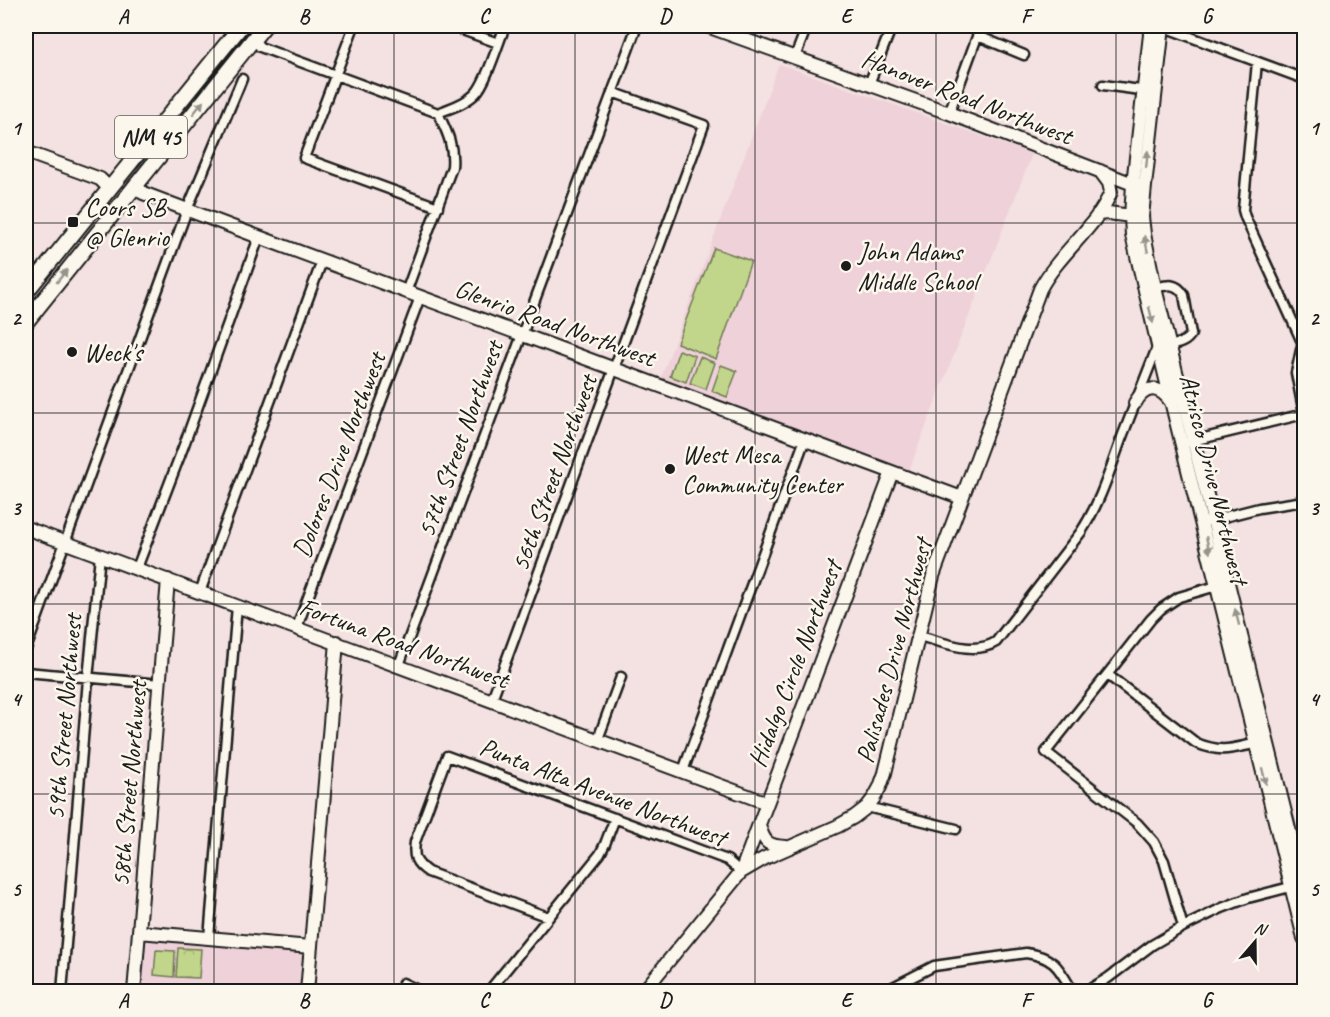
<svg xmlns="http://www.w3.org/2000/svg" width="1330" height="1017" font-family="Caveat,sans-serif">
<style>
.built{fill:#efd1d9}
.park{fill:url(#park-crowns);stroke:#6f7954;stroke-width:1.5}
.pitch{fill:#c2d68b;stroke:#6f7954;stroke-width:1.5}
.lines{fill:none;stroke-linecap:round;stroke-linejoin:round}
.street-casing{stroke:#1c1c1c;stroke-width:13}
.secondary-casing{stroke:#1c1c1c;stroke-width:16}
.primary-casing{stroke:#1c1c1c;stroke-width:18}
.street{stroke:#fbf7ec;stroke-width:8}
.secondary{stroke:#fbf7ec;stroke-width:12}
.primary{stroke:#fbf7ec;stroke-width:14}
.oneway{fill:#97948e}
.grid{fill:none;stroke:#1c1c1c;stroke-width:1.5;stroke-opacity:0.55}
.poi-dot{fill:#1c1c1c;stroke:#fbf7ec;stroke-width:2}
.labels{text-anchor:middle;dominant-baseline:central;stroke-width:5;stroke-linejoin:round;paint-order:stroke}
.shield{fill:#fbf7ec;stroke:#5f5e5a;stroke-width:1.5}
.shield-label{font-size:24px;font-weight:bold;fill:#1c1c1c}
.street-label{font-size:26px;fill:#1c1c1c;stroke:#fbf7ec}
.poi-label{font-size:26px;fill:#1c1c1c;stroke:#fbf7ec;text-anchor:start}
.neatline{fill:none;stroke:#1c1c1c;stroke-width:2}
.grid-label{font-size:20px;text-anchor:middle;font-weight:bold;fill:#1c1c1c}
</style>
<defs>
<pattern id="park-crowns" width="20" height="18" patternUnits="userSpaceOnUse" patternTransform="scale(1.5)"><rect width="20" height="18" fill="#c2d68b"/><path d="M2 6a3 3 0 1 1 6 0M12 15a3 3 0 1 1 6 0" fill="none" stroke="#a6b777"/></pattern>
</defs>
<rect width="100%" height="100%" fill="#f4e1e1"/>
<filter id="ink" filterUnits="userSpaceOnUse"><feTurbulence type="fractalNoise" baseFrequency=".0167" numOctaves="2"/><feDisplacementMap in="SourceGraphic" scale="12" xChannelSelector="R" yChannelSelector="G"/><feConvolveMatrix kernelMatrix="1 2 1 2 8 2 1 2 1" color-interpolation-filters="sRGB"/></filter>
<g filter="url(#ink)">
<path class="built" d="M779 64 1032 154 909 470 661 378Z
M144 937 306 951 303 991 140 992Z"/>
<path class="park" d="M178 948 201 949 199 978 176 977Z"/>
<path class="pitch" d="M714 248 751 261 716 359 677 343Z
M679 350 695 356 686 382 670 376Z
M700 357 715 363 706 389 690 383Z
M721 365 737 371 727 397 712 391Z
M156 950 175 951 174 977 154 975Z"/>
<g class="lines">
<g class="street-casing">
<path id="street" d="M354 26 304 158 438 207
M451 26 498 43
M1161 26 1304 79
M978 36 1024 55
M253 39 260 47 438 113
M795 57 807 26
M1257 62 1243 210 1245 217 1303 344
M869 84 892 26
M1103 85 1148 91
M438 113C450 108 465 104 475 94 486 84 499 41 505 26
M949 113 981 26
M406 292 452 167C454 145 447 132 438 113
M1303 341 1296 373 1304 414
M1188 442 1304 414
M1208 521 1259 508 1304 501
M137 568 184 445 259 237
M200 592 322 261
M297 627 420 297
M919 636C943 642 973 656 996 642L1081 532C1100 503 1110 470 1122 437 1134 406 1146 376 1158 345 1170 346 1185 345 1191 334L1184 295C1175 280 1165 286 1151 289
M26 649 187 210 242 79
M399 665 637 26
M26 672 160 684
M1108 675 1196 743C1224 754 1232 748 1259 743
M492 699 704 125 612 92
M598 739 621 677
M683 771 805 439
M867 807 956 829
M548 917 428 872C415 863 413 857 415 842L447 756 727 860 741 872
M1183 927 1164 861 1154 842 1137 823 1046 752 1151 619 1161 609 1179 597 1220 585
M209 938 237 606
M403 983 422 992
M62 992 88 679 100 555
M488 992 600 854 605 844 615 818
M883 992 934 966 1026 953C1055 957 1059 968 1073 992
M1085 992 1108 978 1152 945 1183 927 1222 908 1248 898 1294 886"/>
</g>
<g class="secondary-casing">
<path id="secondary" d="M707 26 949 113 1133 184 1140 185
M1151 26 1133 184 1131 217 1132 235 1172 405 1304 938
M1163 26 1145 186 1142 217 1144 234 1155 288 1213 519 1228 583 1304 889
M26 152 100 179 109 188
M135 185 143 193 259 237 962 498
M1098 214 1108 213 1139 217
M1135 403C1145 385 1159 385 1171 402
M26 528 767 803
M759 825C764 843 768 846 786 847
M741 872 892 472
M139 932 311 947
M134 992 168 580
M307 992 337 642
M643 992 741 872 765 858 838 826 854 817 867 807 874 798 880 787 885 773 933 576 1040 289C1059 253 1096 228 1111 192L1109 183 1100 171"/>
</g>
<g class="primary-casing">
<path id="primary" d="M26 292 241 26
M26 322 264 26"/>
</g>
<use href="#street" class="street"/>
<use href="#secondary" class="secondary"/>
<use href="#primary" class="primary"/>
</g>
<defs><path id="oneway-solid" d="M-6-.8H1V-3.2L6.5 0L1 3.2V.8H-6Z" transform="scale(1.5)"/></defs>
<g class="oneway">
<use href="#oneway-solid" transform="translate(198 108) rotate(-51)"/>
<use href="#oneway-solid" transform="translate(1147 159) rotate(-84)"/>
<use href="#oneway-solid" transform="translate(1146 244) rotate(-102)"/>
<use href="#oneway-solid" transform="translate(62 276) rotate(-51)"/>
<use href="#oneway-solid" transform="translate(1151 315) rotate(76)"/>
<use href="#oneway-solid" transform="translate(1208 545) rotate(77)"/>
<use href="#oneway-solid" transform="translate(1237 617) rotate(-104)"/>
<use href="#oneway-solid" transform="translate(1264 776) rotate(76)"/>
</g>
</g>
<path class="grid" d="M214 26V992M394 26V992M575 26V992M755 26V992M936 26V992M1116 26V992M26 223H1304M26 413H1304M26 604H1304M26 794H1304"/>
<g class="poi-dot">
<rect x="67" y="216" width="12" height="12" rx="3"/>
<circle cx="846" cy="266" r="6"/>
<circle cx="72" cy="352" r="6"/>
<circle cx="670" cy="469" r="6"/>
</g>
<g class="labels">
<rect class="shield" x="115" y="116" width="72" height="42" rx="4.5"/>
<g class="shield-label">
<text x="151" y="137">NM 45</text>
</g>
<g class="street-label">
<text transform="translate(967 97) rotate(21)">Hanover Road Northwest</text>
<text transform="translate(555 323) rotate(20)">Glenrio Road Northwest</text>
<text transform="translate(460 439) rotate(-70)">57th Street Northwest</text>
<text transform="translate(339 455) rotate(-69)">Dolores Drive Northwest</text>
<text transform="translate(554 473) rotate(-70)">56th Street Northwest</text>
<text transform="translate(1214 479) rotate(76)">Atrisco Drive Northwest</text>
<text transform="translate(404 643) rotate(20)">Fortuna Road Northwest</text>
<text transform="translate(894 651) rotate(-75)">Palisades Drive Northwest</text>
<text transform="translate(795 664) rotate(-69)">Hidalgo Circle Northwest</text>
<text transform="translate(64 717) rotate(-85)">59th Street Northwest</text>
<text transform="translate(129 784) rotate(-85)">58th Street Northwest</text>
<text transform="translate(603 792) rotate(21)">Punta Alta Avenue Northwest</text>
</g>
<g class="poi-label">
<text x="85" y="207">Coors SB<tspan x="85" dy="30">@ Glenrio</tspan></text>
<text x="858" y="251">John Adams<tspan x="858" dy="30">Middle School</tspan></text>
<text x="84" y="352">Weck's</text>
<text x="682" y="454">West Mesa<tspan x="682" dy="30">Community Center</tspan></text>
</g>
</g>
<rect width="1330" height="1017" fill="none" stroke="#fbf7ec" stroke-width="66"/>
<g transform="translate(1255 942) rotate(20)" stroke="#fbf7ec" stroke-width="4.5" paint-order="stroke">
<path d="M0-4.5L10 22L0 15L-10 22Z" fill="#1c1c1c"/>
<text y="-9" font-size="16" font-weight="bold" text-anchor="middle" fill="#1c1c1c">N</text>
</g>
<rect x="33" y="33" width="1264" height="951" class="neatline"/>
<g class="grid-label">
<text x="123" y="23">A</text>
<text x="304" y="23">B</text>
<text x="484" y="23">C</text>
<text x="665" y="23">D</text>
<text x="846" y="23">E</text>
<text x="1026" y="23">F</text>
<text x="1207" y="23">G</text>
<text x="16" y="135">1</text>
<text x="1314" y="135">1</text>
<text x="16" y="325">2</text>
<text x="1314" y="325">2</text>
<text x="16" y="515">3</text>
<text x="1314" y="515">3</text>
<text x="16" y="706">4</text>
<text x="1314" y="706">4</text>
<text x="16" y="896">5</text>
<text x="1314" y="896">5</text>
<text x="123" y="1007">A</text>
<text x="304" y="1007">B</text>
<text x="484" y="1007">C</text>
<text x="665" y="1007">D</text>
<text x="846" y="1007">E</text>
<text x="1026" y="1007">F</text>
<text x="1207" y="1007">G</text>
</g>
</svg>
